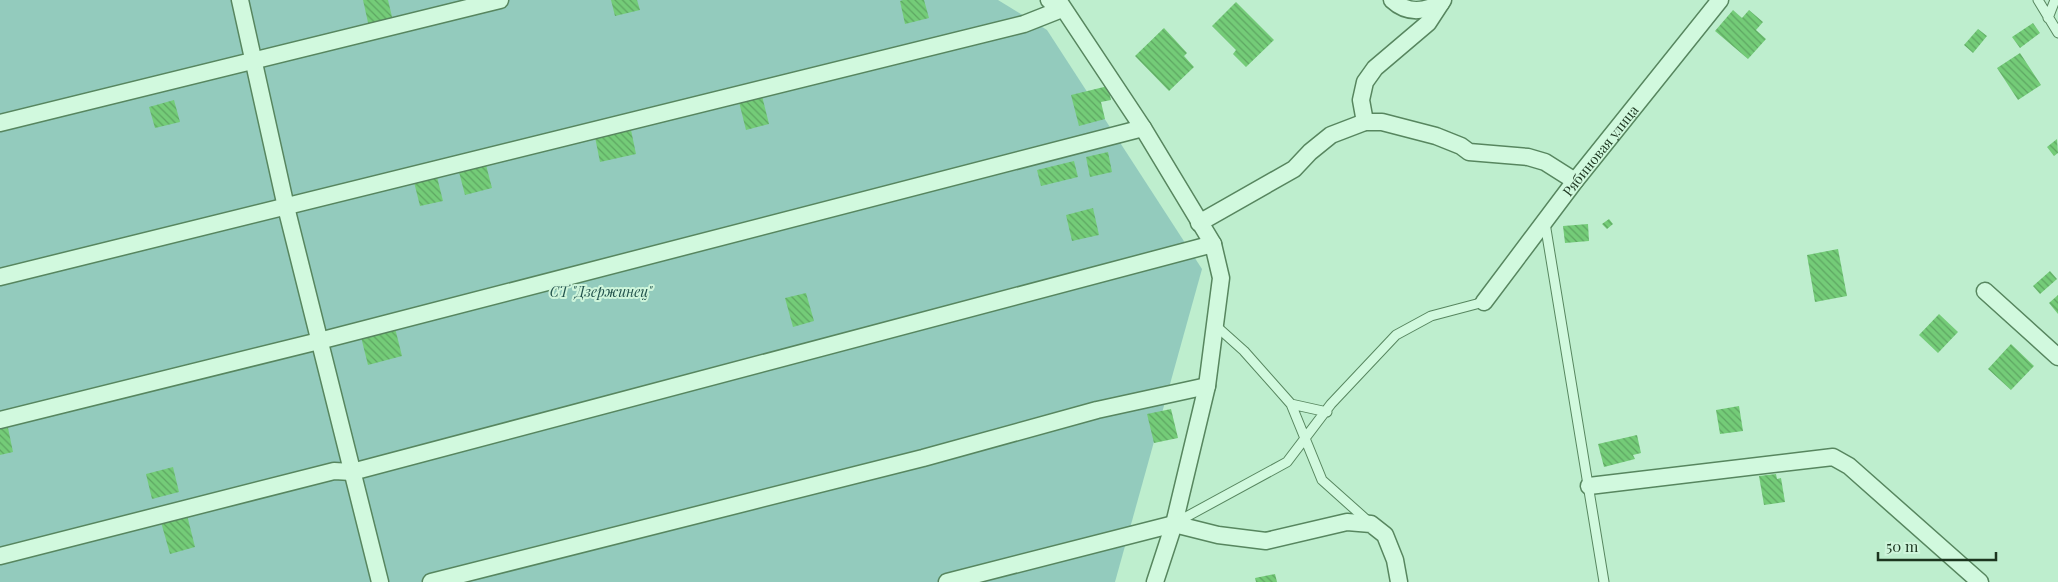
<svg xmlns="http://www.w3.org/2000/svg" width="2058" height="582" font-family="'Playfair Display',serif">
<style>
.green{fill:#93cbbd}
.building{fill:url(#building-back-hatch)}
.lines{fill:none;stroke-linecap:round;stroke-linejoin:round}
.service-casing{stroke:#57865f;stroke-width:11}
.minor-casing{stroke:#57865f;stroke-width:19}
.service{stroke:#d1f9de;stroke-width:9}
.minor{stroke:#d1f9de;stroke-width:16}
.labels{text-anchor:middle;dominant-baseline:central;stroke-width:4;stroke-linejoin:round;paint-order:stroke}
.street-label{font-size:14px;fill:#1c351f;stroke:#cef5db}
.park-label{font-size:14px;font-style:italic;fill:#22524c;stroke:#cef5db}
</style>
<defs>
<pattern id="building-back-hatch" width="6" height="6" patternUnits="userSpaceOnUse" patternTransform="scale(1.25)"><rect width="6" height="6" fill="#74cc78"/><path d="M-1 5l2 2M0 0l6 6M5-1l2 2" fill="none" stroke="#5ea662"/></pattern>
</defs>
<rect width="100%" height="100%" fill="#beeece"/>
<path class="green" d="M0 0H998L1047 30 1202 269 1115 582H0Z"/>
<path class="building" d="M363 0H388L393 21 369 27Z
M611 0H637L640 10 615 16Z
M903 0H924L929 18 905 24 900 1Z
M1236 2 1274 40 1246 67 1233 54 1236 50 1212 26Z
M1733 10 1742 18 1749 10 1763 22 1756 30 1766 39 1748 59 1715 31Z
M2033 23 2040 33 2020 48 2012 37Z
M1164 28 1187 53 1184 56 1194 67 1169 91 1135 56Z
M1978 29 1987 36 1973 53 1964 45Z
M2020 53 2041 85 2018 100 1997 68Z
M1108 86 1111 100 1101 102 1105 119 1079 126 1071 95Z
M762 96 769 124 746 130 739 102Z
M174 100 180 122 155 128 149 107Z
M631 130 636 154 600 162 595 137Z
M2057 139 2058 153 2054 156 2047 147Z
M1108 152 1112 172 1090 177 1086 157Z
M1074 161 1078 177 1041 186 1037 170Z
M486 165 492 188 465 195 459 172Z
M437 177 443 201 420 206 414 182Z
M1093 208 1099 235 1072 241 1066 215Z
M1609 219 1613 224 1607 229 1602 224Z
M1588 224 1589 241 1565 243 1563 226Z
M1838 249 1847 296 1815 302 1807 255Z
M2050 271 2057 279 2040 294 2033 286Z
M806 293 814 321 793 327 785 298Z
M2058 295V314L2049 303Z
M1939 314 1958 332 1938 353 1919 335Z
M394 324 402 356 368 365 360 333Z
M2011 344 2034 366 2011 390 1988 369Z
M1739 406 1743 431 1720 434 1716 410Z
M1171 409 1178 438 1154 443 1147 414Z
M7 423 13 452 0 455V425Z
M1637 435 1641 453 1633 455 1635 459 1604 467 1598 444Z
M173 467 179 492 152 499 146 474Z
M1776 474 1777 479 1781 478 1785 502 1764 505 1759 476Z
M187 515 195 547 170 554 161 522Z
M1275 574 1277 582H1256L1255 578Z"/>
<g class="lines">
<g class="service-casing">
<path id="service" d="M2038 0 2058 33
M2048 18 2055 0
M1545 223 1604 582
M1215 325 1244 351 1291 404 1327 412
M1291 404 1322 480 1369 522
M1175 523 1287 462 1331 404 1396 335 1431 316 1484 302"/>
</g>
<g class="minor-casing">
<g id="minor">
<path d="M240 0 286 207 380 582"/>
<path d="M1058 0 1143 128 1213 244 1221 278 1207 386 1174 524 1155 582"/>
<path d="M1392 0C1407 14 1424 12 1441 3"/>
<path d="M1365 122 1361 100 1365 82 1375 68 1428 23 1443 0"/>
<path d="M0 123 500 0"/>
<path d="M1199 223 1294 169 1310 152 1331 135 1365 122H1382L1436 136 1461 146 1469 152 1528 157 1545 162 1575 181"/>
<path d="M0 277 1024 24 1062 9 1049 0"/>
<path d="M1985 291 2058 357"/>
<path id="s1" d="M1484 302 1575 181 1720 0"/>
<path d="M0 420 319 341 1143 128"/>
<path d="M1589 486 1833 457 1849 466 1980 582"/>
<path d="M0 556 334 471 352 472 1213 244"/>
<path d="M431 582 923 458 1097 410 1207 386"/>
<path d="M947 582 1174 524 1218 535 1266 541 1347 522 1371 524 1385 535 1395 560 1399 582"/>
</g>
</g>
<use href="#service" class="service"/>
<use href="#minor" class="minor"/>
</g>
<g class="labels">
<g class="street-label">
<text stroke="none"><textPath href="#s1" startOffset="191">Рябиновая улица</textPath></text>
</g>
<g class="park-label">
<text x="601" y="291">СТ "Дзержинец"</text>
</g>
</g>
<path d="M1878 552v8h118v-8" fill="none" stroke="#1c351f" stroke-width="2.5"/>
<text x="1886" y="552" font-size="15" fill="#1c351f" stroke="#cef5db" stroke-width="4" paint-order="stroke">50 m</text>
</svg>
